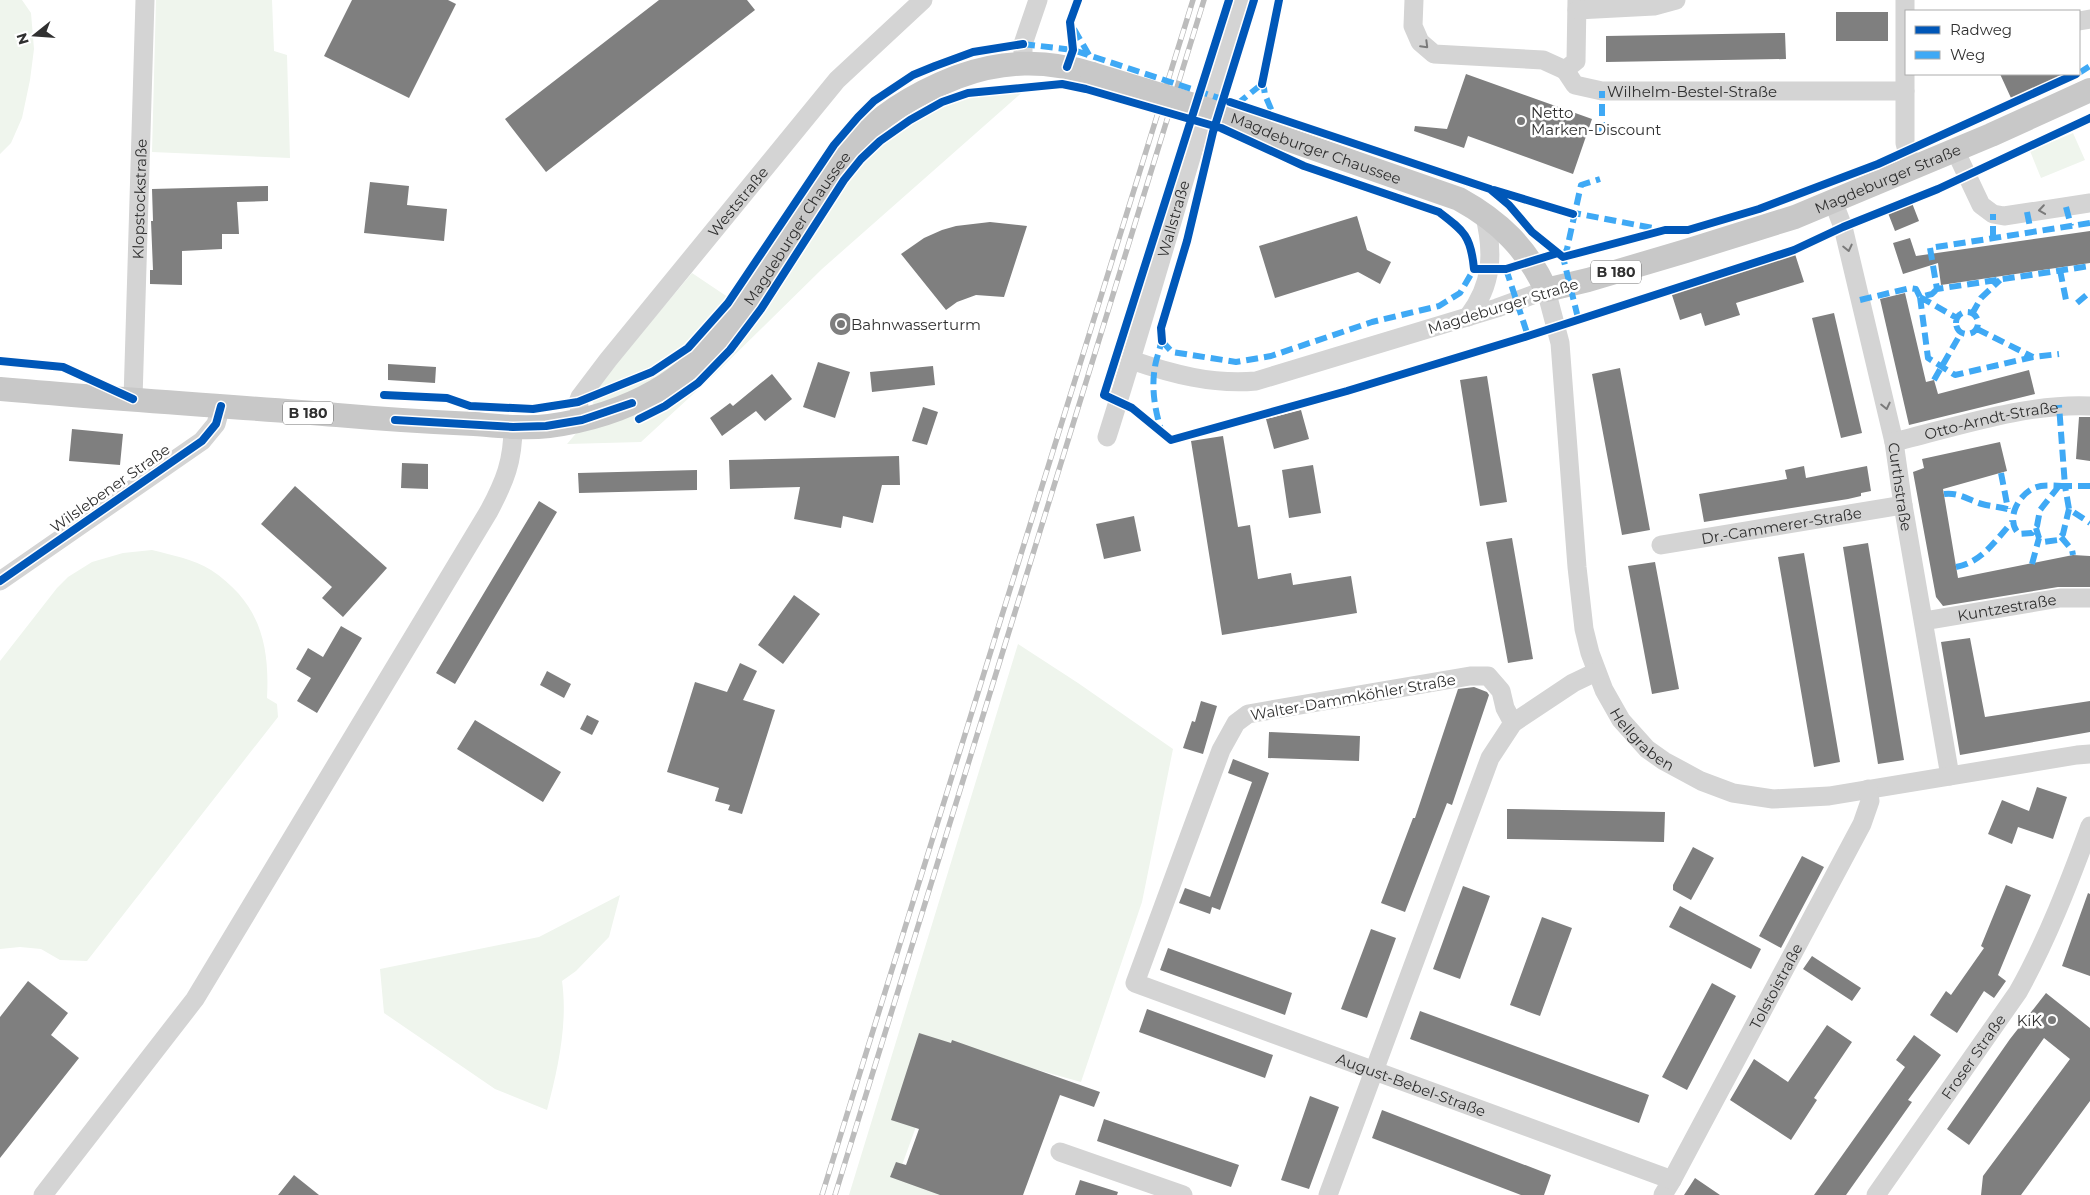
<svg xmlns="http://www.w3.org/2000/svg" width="2090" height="1195" font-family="Montserrat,sans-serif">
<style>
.green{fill:#eff5ed}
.building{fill:#7f7f7f}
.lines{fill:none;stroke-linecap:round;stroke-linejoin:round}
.minor{stroke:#d4d4d4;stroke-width:19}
.major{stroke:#c8c8c8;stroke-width:24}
.rail-casing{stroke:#bcbcbc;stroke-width:5.5}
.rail{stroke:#fff;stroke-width:4;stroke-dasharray:11;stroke-linecap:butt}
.major-bridge{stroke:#c8c8c8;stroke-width:24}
.quiet{stroke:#3fa9f5;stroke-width:6;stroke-dasharray:12 6;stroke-linecap:butt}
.cycleway-casing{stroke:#fff;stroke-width:11}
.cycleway{stroke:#0057b8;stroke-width:8}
.oneway{stroke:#7a7a7a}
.poi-dot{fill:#787878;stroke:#fff;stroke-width:2}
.labels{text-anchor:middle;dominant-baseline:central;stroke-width:5;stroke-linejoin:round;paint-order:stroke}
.shield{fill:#fff;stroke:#6e6e6e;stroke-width:1}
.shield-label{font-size:14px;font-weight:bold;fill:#303030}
.street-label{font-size:15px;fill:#303030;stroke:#fff}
.poi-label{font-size:15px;fill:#303030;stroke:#fff;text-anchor:start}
</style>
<rect width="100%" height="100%" fill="#fff"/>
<path class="green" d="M0 0H22L31 13 34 49 30 80 22 118 11 143 0 154Z
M156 0H272L274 51 287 55 290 158 152 152Z
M1026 89 822 269 715 374 641 442 567 444 595 411 591 393 692 273 759 318 851 175C882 140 925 105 972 96 990 92 1008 91 1026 89Z
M2073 133 2085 160 2041 178 2030 151Z
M152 550C171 555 194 559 211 570 259 602 270 643 267 698L277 704 278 717 87 961 60 960 41 949 20 947 0 949V661L57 588 68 577 92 562 123 553Z
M1018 644 1078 683 1173 749 1142 902 1081 1082 946 1044 897 1179 943 1195H849Z
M620 895 609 937 576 971 562 981C568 1023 558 1069 547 1110L495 1089 384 1013 380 969 539 937Z"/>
<path class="building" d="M352 0H448L456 4 409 98 324 56Z
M659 0H747L755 10 546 172 505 119Z
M1836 12H1888V41H1836Z
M1785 33 1786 59 1606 62V36Z
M1466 74 1592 119 1573 174 1468 136 1464 148 1414 131 1415 126 1447 129Z
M2000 74H2067L2011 98Z
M370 182 409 186 407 205 447 209 444 241 364 233Z
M268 186V201L237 202 239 234H222V249L182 251V285L150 284V270H153L151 221H153L152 189Z
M1912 203 1919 221 1895 231 1888 213Z
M1357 216 1367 250 1391 262 1380 284 1358 272 1275 298 1259 246Z
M990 222 1027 226 1004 297 976 295 957 302 946 310 901 254 924 238 942 230 956 226Z
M2090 231V263L1941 285 1938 263 1903 274 1893 243 1910 238 1916 256Z
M1795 254 1804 282 1736 303 1740 315 1705 326 1701 313 1680 320 1671 292Z
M1905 293 1926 382 1934 380 1938 394 2029 370 2035 394 1909 425 1880 299Z
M1834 313 1862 433 1841 438 1812 318Z
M830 324a11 11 0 1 1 22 0a11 11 0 1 1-22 0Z
M818 362 850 372 835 418 803 407Z
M388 364 436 367 435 383 388 380Z
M933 366 935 385 872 392 870 372Z
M1620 368 1650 530 1622 535 1592 374Z
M772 374 792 399 765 421 756 411 722 436 710 418 730 403 733 406Z
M1487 376 1507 502 1480 506 1460 380Z
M923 407 938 412 927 445 912 441Z
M1301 410 1309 439 1274 449 1266 419Z
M2079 417H2090V461L2076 459Z
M72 429 123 434 120 465 69 461Z
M1223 436 1238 527 1250 525 1258 579 1291 573 1293 585 1351 576 1357 613 1222 635 1191 441Z
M2000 442 2007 471 1943 489 1958 578 2073 555 2090 556V587H2058L1943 606 1936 597 1913 472 1924 468 1922 459Z
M899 456 900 485H882L873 523 843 516 841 528 794 519 800 487 730 489 729 460Z
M402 463 428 464V489L401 488Z
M1313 465 1321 513 1289 518 1282 470Z
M1804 466 1806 478 1867 466 1871 491 1861 493V496L1848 499 1704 522 1699 494 1787 479 1785 470Z
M697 470V490L579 493 578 473Z
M295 486 387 568 343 617 322 598 332 587 261 524Z
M539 501 557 512 455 684 436 673Z
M1134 516 1141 551 1104 559 1096 524Z
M1512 538 1533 659 1508 663 1486 542Z
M1868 543 1904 760 1878 764 1843 547Z
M1804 553 1840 762 1814 767 1778 557Z
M1655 562 1679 689 1652 694 1628 566Z
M794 595 820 614 783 664 758 645Z
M341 626 362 638 317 713 297 701 311 678 296 669 308 648 323 657Z
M1970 638 1985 717 2090 701V732L1960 755 1941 642Z
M740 663 757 671 743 700 775 710 742 814 728 810 730 805 715 801 719 788 667 772 695 682 727 692Z
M547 671 571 684 564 698 540 685Z
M1474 687 1487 692 1489 695 1452 805 1447 803 1405 912 1381 903 1413 818H1415L1458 689Z
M1201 701 1217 706 1203 754 1183 748 1192 721 1195 722Z
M587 715 599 721 592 735 580 729Z
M475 720 561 772 543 802 457 749Z
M1269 732 1360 736 1359 761 1268 758Z
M1233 759 1269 773 1220 910 1212 907 1210 914 1179 903 1185 888 1210 897 1252 782 1228 773Z
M2037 787 2067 797 2053 839 2018 827 2012 844 1988 834 2002 800 2029 811Z
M1507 809 1665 812 1664 842 1507 839Z
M1693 847 1714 858 1691 900 1673 890V885Z
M1802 856 1824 867 1781 948 1759 936Z
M2006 885 2031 895 1998 975 2006 981 1994 998 1984 991 1957 1033 1930 1015 1946 991 1951 995 1984 948 1981 946Z
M1463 886 1490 896 1460 979 1433 969Z
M2088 893 2090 894V976L2062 966Z
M1680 906 1761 949 1751 969 1669 927Z
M1542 917 1572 928 1540 1016 1510 1005Z
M1371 929 1396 938 1367 1018 1341 1009Z
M1168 948 1292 993 1285 1015 1160 970Z
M1812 956 1861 988 1852 1001 1803 969Z
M28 981 68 1013 51 1035 79 1058 0 1158V1017Z
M1712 983 1736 996 1687 1090 1662 1077Z
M2046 993 2090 1028V1101L2021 1195H1981L1983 1176 2070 1059 2044 1038 1969 1145 1947 1129 2010 1039Z
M1147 1009 1273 1055 1265 1078 1139 1032Z
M1420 1011 1649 1095 1639 1123 1410 1039Z
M1827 1025 1852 1042 1814 1098 1817 1100 1791 1140 1730 1100 1754 1059 1788 1082Z
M919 1033 951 1043 952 1040 1100 1092 1094 1107 1060 1095 1023 1195H940L890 1177 896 1162 906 1165 919 1129 891 1120Z
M1914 1035 1941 1055 1908 1100 1912 1102 1846 1195H1814L1905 1067 1896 1060Z
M1310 1096 1339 1107 1309 1189 1281 1180Z
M1382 1110 1551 1175 1544 1195H1521L1372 1138Z
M1104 1119 1239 1165 1231 1187 1097 1141Z
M294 1175 319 1195H278Z
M1695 1178 1720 1195H1684Z
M1080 1180 1118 1192 1117 1195H1075Z"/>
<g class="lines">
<g class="minor">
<path d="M1414 0 1413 26 1420 42 1434 54 1543 60 1565 70"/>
<path id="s1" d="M1577 0 1576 61 1565 70 1575 85 1602 91H1905"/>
<path d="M1905 0V143L1912 169"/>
<path d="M1577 10 1654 6 1676 0"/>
<path d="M2079 21 2090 19"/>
<path d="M1023 63V44L1038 0"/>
<path d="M1955 150 1981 205 1993 214 2004 216 2090 203"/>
<path id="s2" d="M1833 201 1843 227 1894 442 1903 505 1950 776"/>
<path d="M1468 317C1493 284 1494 252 1484 213"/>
<path id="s3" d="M1131 360C1172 374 1213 385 1256 381L1497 308 1546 290 1560 343 1577 567 1584 629 1590 653 1604 690 1621 720 1647 749 1664 761 1701 781 1733 793 1773 799 1829 796 2077 755 2090 754"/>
<path id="s4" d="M133 399 145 0"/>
<path id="s5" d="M582 420 578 402 580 397 608 360 837 80 923 0"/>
<path id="s6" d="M1107 437C1153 292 1193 145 1239 0"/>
<path id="s7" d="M1894 442C1956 427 2026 403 2090 406"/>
<path id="s8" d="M1661 545 1903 505"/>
<path d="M0 581 202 441 216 424 221 406"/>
<path id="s9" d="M1924 621 2060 598H2090"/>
<path id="s10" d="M1513 723 1505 708 1501 691 1488 676H1470L1248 714 1236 723 1221 750 1135 983 1672 1180 1663 1195"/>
<path d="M1060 1152 1183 1195"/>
<path id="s11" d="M1672 1180 1862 824 1870 801 1868 789"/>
<path d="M43 1195 195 999 489 511C505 481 513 461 513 427"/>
<path d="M1328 1195 1490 758 1513 723 1573 683 1596 672"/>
<path id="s12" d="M1876 1195 2018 992C2047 940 2069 883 2090 826"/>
</g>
<g class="major">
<path id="s13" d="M1226 115 1251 123 1278 136 1459 199C1499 221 1527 248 1546 290L1588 280 1686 251 1795 217 1991 135 2090 90"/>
<path id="s14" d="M0 389C112 399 225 406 337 415 382 419 428 422 474 424 499 426 524 429 549 426 586 421 623 410 656 391 748 338 786 224 854 145 881 113 919 92 957 77 1003 60 1046 59 1092 74"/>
</g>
<g class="rail-casing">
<path id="rail" d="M822 1195 1193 0
M835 1195 1204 0"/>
</g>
<use href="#rail" class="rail"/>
<path class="major-bridge" d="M1092 74 1226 115"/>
<path class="quiet" d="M1074 29 1089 55
M1023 44 1073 50 1228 101
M2079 73 2090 66
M1263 81 1265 95 1274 116
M1237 104 1262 84
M1602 134V91
M2066 207 2071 226
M1569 212 1658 229
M2027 212 2031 232
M2090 223 1930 248 1937 289 2090 266
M1993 238V214
M1560 254 1563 257 1578 318
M1563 257 1567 249 1581 185 1600 179
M1506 269 1528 336
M2060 270 2066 300
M1920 297 1928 358 1955 375 2033 357 2059 354
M1920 297 1957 318
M1860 300 1910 288 1916 289 1920 297 1932 294 1937 289
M2077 303 2090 292
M1956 323a11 11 0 1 1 22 0a11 11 0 1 1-22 0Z
M1972 314 1981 298 2000 280
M1977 329 2033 357
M1161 337C1162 347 1156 357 1155 367 1151 388 1155 410 1161 430
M1162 341 1172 352 1236 362 1271 356 1372 322 1439 306 1460 293 1474 269V265
M1934 380 1961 333
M2001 473 2008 509
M2059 486 2040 510 2037 526 2032 533 2019 534C2005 520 2018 495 2034 488 2043 484 2055 486 2065 486L2059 405
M2090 486H2065L2069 509 2090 523
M1944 494C1959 492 1968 500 1982 504 1993 507 2003 507 2013 511
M2036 528 2039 538 2044 542 2058 540 2063 534 2069 509
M2061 537 2072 550 2073 555
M2032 564 2039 538
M1956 567C1981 563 1996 540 2012 522"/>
<g class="cycleway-casing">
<path id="cycleway" d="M1229 0 1104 395 1132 408 1171 440 1347 391 1528 336 1794 250 1843 227 1938 189 2090 118
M1067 67 1073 50 1070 22 1078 0
M1262 84 1279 0
M1230 102 1490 189 1509 205 1532 232 1563 257 1665 230H1688L1759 209 1878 164 2076 74
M1494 190 1573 214
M1162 341 1161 328 1187 241 1213 132 1254 0
M0 361 63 367 133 399
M384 395 447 398 470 406 533 409 578 402 652 372 688 348 728 303 834 145 858 117 874 101 913 75 935 66 973 52 1023 44
M639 419 665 406 698 383 730 350 761 309 844 180 861 159 880 141 910 120 942 102 968 93 1062 84 1086 89 1221 128 1304 166 1439 212C1464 231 1471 236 1474 269H1506L1558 253
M395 420 513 427 546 426 582 420 632 403
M0 581 202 441 216 424 221 406"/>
</g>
<use href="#cycleway" class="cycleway"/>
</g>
<defs><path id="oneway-chevron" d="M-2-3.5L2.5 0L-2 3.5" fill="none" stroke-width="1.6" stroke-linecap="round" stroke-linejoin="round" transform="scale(1.25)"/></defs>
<g class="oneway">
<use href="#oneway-chevron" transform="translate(1425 45) rotate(45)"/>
<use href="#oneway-chevron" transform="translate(2042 210) rotate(172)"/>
<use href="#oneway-chevron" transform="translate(1848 248) rotate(77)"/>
<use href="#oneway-chevron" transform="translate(1886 406) rotate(77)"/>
</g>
<g class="poi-dot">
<circle cx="1521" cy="121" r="5"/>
<circle cx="841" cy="324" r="5"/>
<circle cx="2052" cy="1020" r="5"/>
</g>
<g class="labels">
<g class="shield">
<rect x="1591" y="260.5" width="50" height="23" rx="4"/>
<rect x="283" y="401.5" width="50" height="23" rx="4"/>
</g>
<g class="shield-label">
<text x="1616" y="272">B 180</text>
<text x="308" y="413">B 180</text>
</g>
<g class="street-label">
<text stroke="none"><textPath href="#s1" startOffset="211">Wilhelm-Bestel-Straße</textPath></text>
<text stroke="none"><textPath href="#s13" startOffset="96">Magdeburger Chaussee</textPath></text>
<text stroke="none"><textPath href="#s13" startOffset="736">Magdeburger Straße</textPath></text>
<text stroke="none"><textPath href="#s4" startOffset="200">Klopstockstraße</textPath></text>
<text stroke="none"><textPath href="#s5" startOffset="275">Weststraße</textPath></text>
<text stroke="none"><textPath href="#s6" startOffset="228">Wallstraße</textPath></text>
<text stroke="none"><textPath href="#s14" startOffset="881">Magdeburger Chaussee</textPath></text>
<text transform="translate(1503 306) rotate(-17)">Magdeburger Straße</text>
<text stroke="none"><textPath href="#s7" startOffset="100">Otto-Arndt-Straße</textPath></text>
<text stroke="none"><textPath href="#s2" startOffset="294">Curthstraße</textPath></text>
<text transform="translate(110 488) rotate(-35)">Wilslebener Straße</text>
<text stroke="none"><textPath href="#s8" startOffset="122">Dr.-Cammerer-Straße</textPath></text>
<text stroke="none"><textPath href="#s9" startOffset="84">Kuntzestraße</textPath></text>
<text transform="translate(1353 697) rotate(-10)">Walter-Dammköhler Straße</text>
<text stroke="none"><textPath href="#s3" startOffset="901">Hellgraben</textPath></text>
<text stroke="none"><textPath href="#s11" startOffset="220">Tolstoistraße</textPath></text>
<text stroke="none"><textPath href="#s12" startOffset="169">Froser Straße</textPath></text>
<text stroke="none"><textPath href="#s10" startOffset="886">August-Bebel-Straße</textPath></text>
</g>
<g class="poi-label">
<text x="1531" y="112">Netto<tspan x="1531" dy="17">Marken-Discount</tspan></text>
<text x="851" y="324">Bahnwasserturm</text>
<text x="2042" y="1020" text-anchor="end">KiK</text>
</g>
</g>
<rect x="1905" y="10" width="175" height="65" fill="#ffffff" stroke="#acacac"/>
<rect x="1915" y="26" width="25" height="8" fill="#0057b8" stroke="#acacac"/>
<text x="1950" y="35" font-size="15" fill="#303030">Radweg</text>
<rect x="1915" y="51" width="25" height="8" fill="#3fa9f5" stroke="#acacac"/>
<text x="1950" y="60" font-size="15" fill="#303030">Weg</text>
<g transform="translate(35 35) rotate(253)" stroke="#ffffff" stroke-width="4" paint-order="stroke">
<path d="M0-4L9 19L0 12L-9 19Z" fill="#303030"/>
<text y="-8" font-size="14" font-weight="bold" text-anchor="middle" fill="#303030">N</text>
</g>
</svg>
